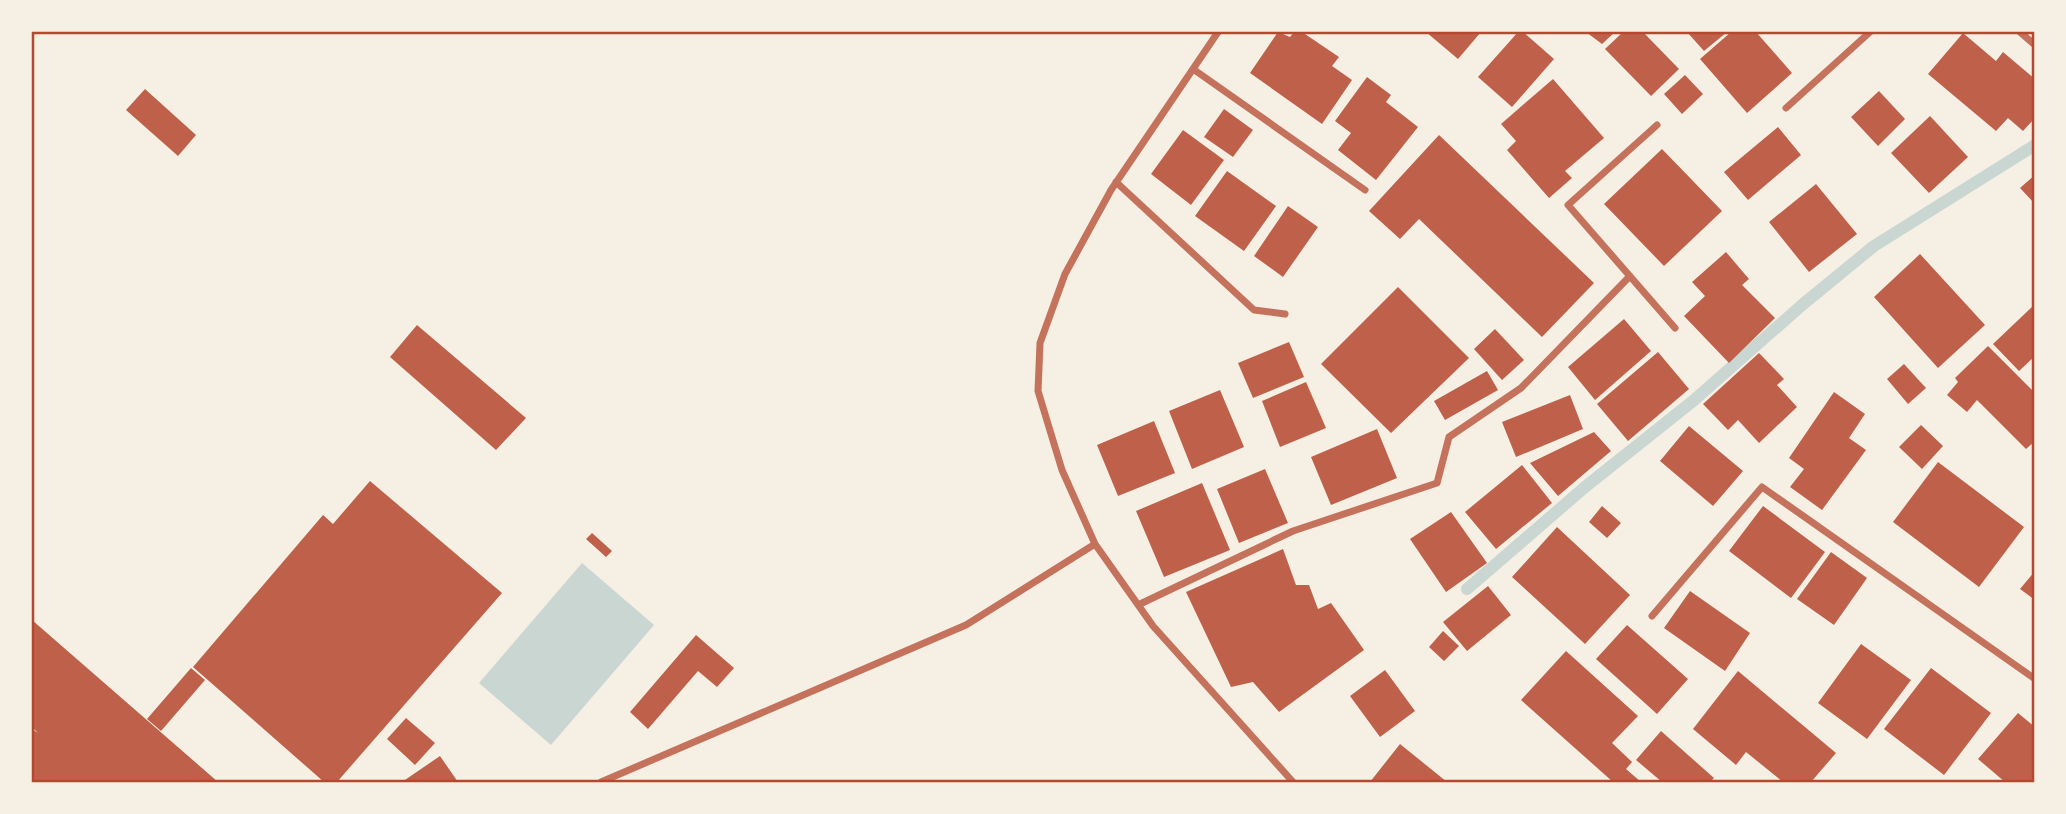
<svg xmlns="http://www.w3.org/2000/svg" width="2066" height="814" font-family="'Space Grotesk',sans-serif">
<style>
.water{fill:#c9d6d2}
.lines{fill:none;stroke-linecap:round;stroke-linejoin:round}
.stream{stroke:#c9d6d2;stroke-width:12}
.building{fill:#bf614a}
.minor{stroke:#c5725c;stroke-width:7}
.neatline{fill:none;stroke:#b5482f;stroke-width:2.5}
</style>
<rect width="100%" height="100%" fill="#f6efe4"/>
<path class="water" d="M582 563 654 625 551 745 479 683Z"/>
<g class="lines">
<path class="stream" d="M1467 589 1585 487 1693 401 1802 305 1874 246 2035 145"/>
</g>
<path class="building" d="M1278 32 1290 37 1294 32H1302L1339 57 1332 66 1352 80 1322 124 1250 73Z
M1426 32H1481L1458 59Z
M1518 32H1523L1554 59 1512 107 1478 77Z
M1586 32H1615L1602 44Z
M1623 32H1643L1679 69 1651 96 1605 49Z
M1687 32H1727L1704 51Z
M1731 32H1756L1792 73 1747 113 1700 59Z
M1963 33 1996 61 2003 52 2035 79V118L2023 131 2008 118 1996 131 1928 74Z
M1685 75 1703 94 1682 114 1664 94Z
M1367 77 1391 95 1386 102 1418 127 1376 180 1338 150 1351 133 1335 121Z
M1553 79 1604 138 1565 171 1572 178 1549 198 1507 150 1516 141 1501 124Z
M145 89 196 135 178 156 126 110Z
M1879 91 1905 119 1878 146 1851 117Z
M1224 109 1253 130 1233 157 1204 137Z
M1930 116 1968 157 1929 193 1891 153Z
M1778 127 1801 155 1748 200 1724 172Z
M1183 130 1224 160 1191 205 1151 174Z
M1439 135 1594 283 1542 337 1419 219 1400 239 1369 211Z
M1662 149 1722 211 1664 266 1604 204Z
M1227 171 1276 206 1244 251 1195 216Z
M2035 175V204L2020 188Z
M1816 184 1857 234 1809 272 1769 222Z
M1288 206 1318 227 1283 277 1254 256Z
M1726 252 1749 279 1742 285 1775 318 1729 363 1684 316 1705 296 1692 282Z
M1920 254 1985 325 1938 368 1874 297Z
M1398 287 1469 358 1391 433 1321 364Z
M2035 304V356L2019 371 1993 344Z
M1624 319 1651 351 1595 400 1568 367Z
M417 325 526 418 496 450 390 357Z
M1495 329 1524 360 1502 380 1474 349Z
M1289 342 1304 377 1253 398 1238 363Z
M1988 346 2035 393V441L2026 449 1977 400 1967 412 1947 395 1958 382 1955 378Z
M1658 352 1689 389 1628 441 1597 404Z
M1759 353 1784 379 1777 385 1797 407 1759 443 1738 420 1728 430 1703 404Z
M1904 364 1926 388 1908 404 1887 379Z
M1487 371 1498 390 1445 420 1434 401Z
M1306 382 1326 428 1280 447 1262 401Z
M1220 390 1244 447 1192 469 1169 411Z
M1834 392 1865 414 1849 438 1866 450 1822 510 1790 487 1804 469 1789 458Z
M1570 395 1583 429 1516 457 1502 422Z
M1154 421 1175 473 1118 496 1097 445Z
M1921 425 1943 446 1922 469 1899 447Z
M1689 426 1743 471 1713 506 1660 461Z
M1377 429 1397 478 1331 505 1311 457Z
M1594 432 1611 451 1558 496 1530 463Z
M1938 462 2024 527 1979 587 1893 522Z
M1522 465 1552 503 1496 549 1465 512Z
M1265 469 1288 523 1239 543 1217 489Z
M370 481 502 593 337 782H324L193 667 323 515 333 524Z
M1202 483 1230 550 1164 577 1136 511Z
M1602 506 1621 523 1607 538 1589 522Z
M1763 506 1825 552 1791 598 1729 551Z
M1451 512 1487 563 1446 592 1410 539Z
M1557 527 1630 595 1585 644 1512 577Z
M592 533 612 551 606 557 586 539Z
M1283 549 1296 585H1309L1318 609 1331 603 1364 650 1279 712 1253 682 1231 687 1186 592Z
M1831 552 1867 578 1834 625 1797 599Z
M2035 571V600L2020 589Z
M1488 586 1511 615 1467 651 1443 622Z
M1690 591 1750 633 1725 671 1664 628Z
M32 620 218 782H32V729L38 733 32 727Z
M1627 625 1688 679 1657 714 1596 659Z
M1443 631 1459 646 1444 661 1429 647Z
M696 635 734 668 717 687 698 671 648 729 630 712Z
M1861 644 1911 680 1867 739 1818 703Z
M1566 651 1638 716 1612 743 1632 762 1626 769 1641 782H1613L1521 700Z
M191 668 205 680 161 731 147 719Z
M1931 668 1991 713 1944 775 1884 729Z
M1385 670 1415 711 1380 737 1350 696Z
M1738 671 1836 753 1811 782H1783L1746 752 1736 765 1693 729Z
M2018 713 2035 727V782H2005L1978 759Z
M406 718 435 743 415 765 387 739Z
M1661 731 1714 778 1710 782H1662L1636 760Z
M1400 744 1447 782H1370Z
M440 756 458 782H402Z"/>
<g class="lines">
<path class="minor" d="M1218 32 1111 190 1065 274 1040 343 1038 391 1062 470 1095 544 1153 626 1293 782
M2020 32 2035 45
M1193 69 1365 190
M1786 108 1870 32
M1657 125 1568 205 1675 328
M1116 182 1254 310 1285 314
M1138 605 1293 531 1437 483 1449 437 1521 388 1630 276
M1652 616 1762 487 2035 679
M601 782 966 625 1095 544"/>
</g>
<rect width="2066" height="814" fill="none" stroke="#f6efe4" stroke-width="66"/>
<rect x="33" y="33" width="2000" height="748" class="neatline"/>
</svg>
